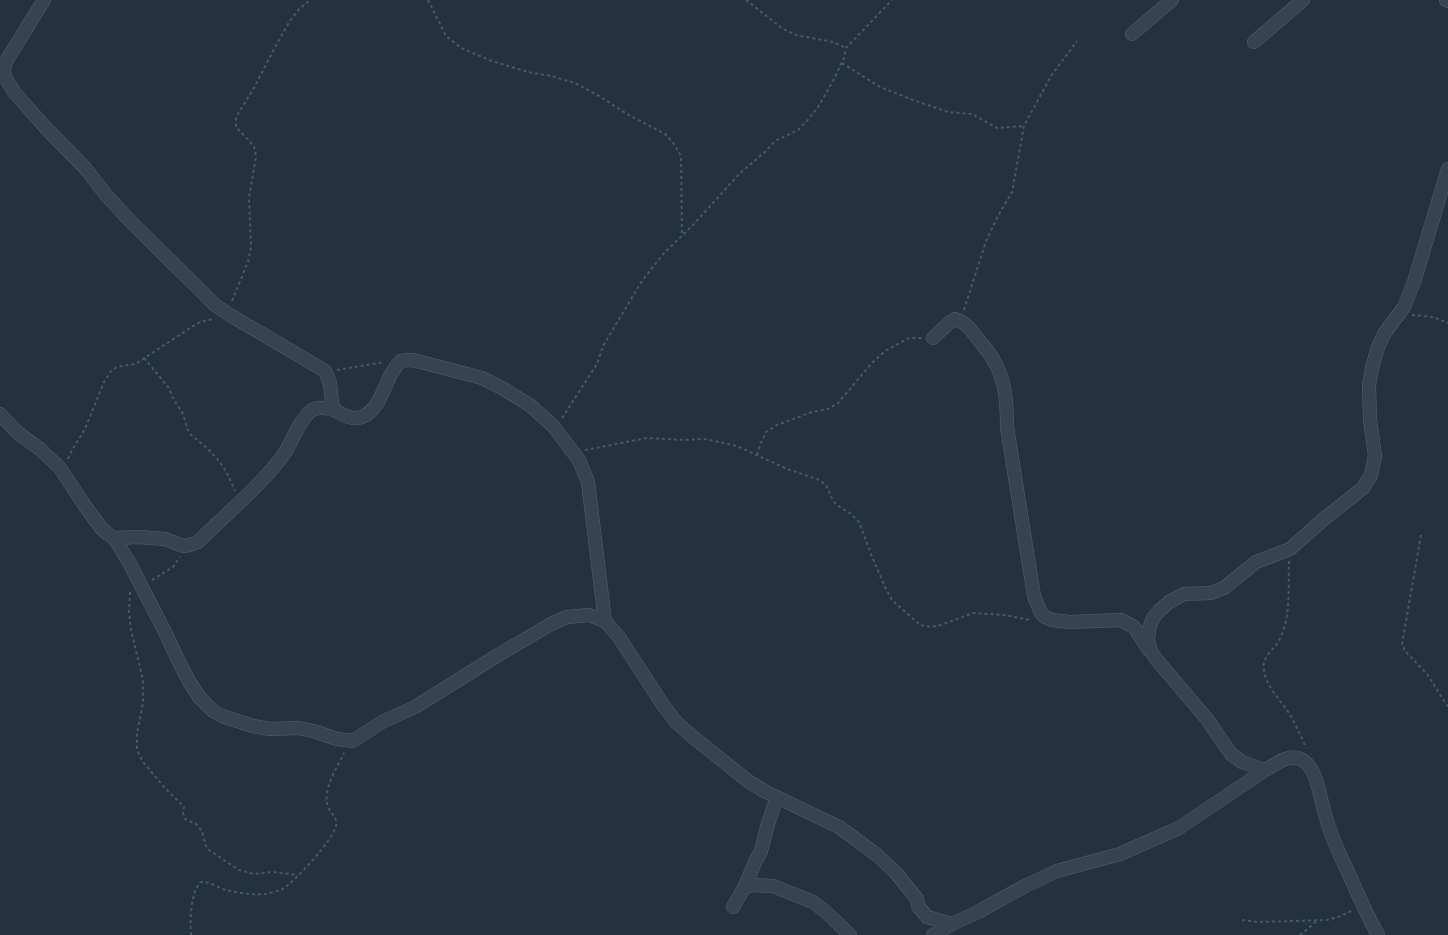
<svg xmlns="http://www.w3.org/2000/svg" width="1448" height="935" font-family="'Fira Sans',sans-serif">
<style>
.lines{fill:none;stroke-linecap:round;stroke-linejoin:round}
.minor-casing{stroke:#56616e;stroke-width:14}
.path{stroke:#445d5f;stroke-width:2;stroke-dasharray:3 3;stroke-linecap:butt}
.minor{stroke:#384351;stroke-width:13}
</style>
<rect width="100%" height="100%" fill="#243141"/>
<g class="lines">
<g class="minor-casing">
<path id="minor" d="M44 0 5 63 4 72 6 79 15 93 44 126 85 168 107 196 132 223 199 289 215 305 230 315 325 371 330 383 332 403 334 410C340 413 347 418 354 418 375 419 383 391 390 376 393 371 396 365 401 361 404 360 410 360 413 360L482 378 502 388 531 406 553 426 579 460 588 482 605 621 619 637 663 705 677 723 693 737 748 781 766 792 839 827 877 855 896 873 917 899 918 906 927 917 952 924 978 912 1025 886 1057 871 1120 854 1138 846 1179 828 1265 770
M1446 0 1448 1
M1132 34 1172 0
M1254 42 1303 0
M933 338 950 322 955 319C966 322 971 330 978 339 983 346 990 353 994 361 1006 381 1007 405 1007 427L1034 596 1041 613 1045 617 1052 620 1070 622 1121 620 1134 627 1149 650
M0 414 18 433 40 449 60 468 85 506 102 529 108 534 114 538 139 537 165 539 183 546 190 545 198 542C226 514 257 489 282 457 291 445 299 420 311 411 318 406 326 408 334 410
M114 538 129 562 166 634 178 660 190 683 200 698 213 711 222 716 253 726 270 729 299 728 313 731 337 739 353 741 382 722 415 707 495 657 551 624 567 617 589 615 605 621
M744 888 756 860 761 851 767 827 777 797
M733 907 744 888 751 885 773 886 813 902 826 912 850 935
M933 935 952 924
M1378 935C1367 915 1358 895 1349 874 1339 854 1330 834 1324 811 1320 797 1317 770 1304 761 1290 752 1278 763 1265 770L1242 762 1231 754 1207 719 1156 659 1151 651 1148 641 1149 629 1153 618 1159 611 1169 602 1184 594 1211 593 1224 588 1256 562 1290 549 1325 518 1363 488 1371 475 1375 456 1370 420 1369 385 1372 368 1378 347 1384 334 1404 307 1414 282 1448 169"/>
</g>
<path class="path" d="M428 0 446 36 461 48 492 61 528 72 551 76 575 83 599 96 627 114 665 134 674 144 681 156 682 235
M746 0 783 29 796 35 833 42 846 48
M842 63 880 87 913 100 948 112 972 114 997 128 1024 126
M232 301 248 262 251 247 249 198 256 157 254 146 236 127V117L254 88 273 51 288 24 298 10 310 0
M964 310 986 241 998 216 1012 192 1024 126 1051 76 1077 41
M1412 315 1433 317 1448 323
M144 358 169 388 173 398 183 414 187 428 191 435 207 448 219 461 227 473 235 491
M337 370 384 362
M562 418 597 364 603 346 642 281 664 253 694 224 740 173 765 152 775 141 798 130 807 121 818 107 833 81 844 58 846 48 892 0
M585 450 647 438 683 440 705 439 737 446 787 469 820 480 827 487 833 501 841 508 850 513 859 522 871 554 885 587 892 600 920 625 931 627 941 625 973 613 1005 615 1030 620
M757 455 760 445 766 432 777 425 812 412 828 409 838 403 872 363 885 351 909 338H922
M68 459 71 452 85 429 104 382 111 371 117 367 135 364 140 361 193 326 200 322 214 319
M1421 535 1402 644 1405 651 1427 674 1448 707
M1289 561C1288 585 1291 612 1282 634 1277 650 1261 654 1264 671 1267 689 1283 702 1292 718 1297 728 1302 738 1306 748
M152 580 173 567 180 557
M130 592 129 612 131 630 143 680V703L137 733V750L143 762 164 787 184 807 183 813 185 819 196 824 202 831 206 846 209 850 239 870 254 874 273 872 298 875
M1242 920 1258 922 1327 920 1341 916 1353 910
M191 935C190 921 190 892 201 882 210 881 218 888 226 890 236 893 256 895 266 894 270 893 277 891 281 890 294 883 333 840 336 826 338 818 331 814 328 807 322 789 337 768 344 753
M1300 935 1317 921"/>
<use href="#minor" class="minor"/>
</g>
</svg>
